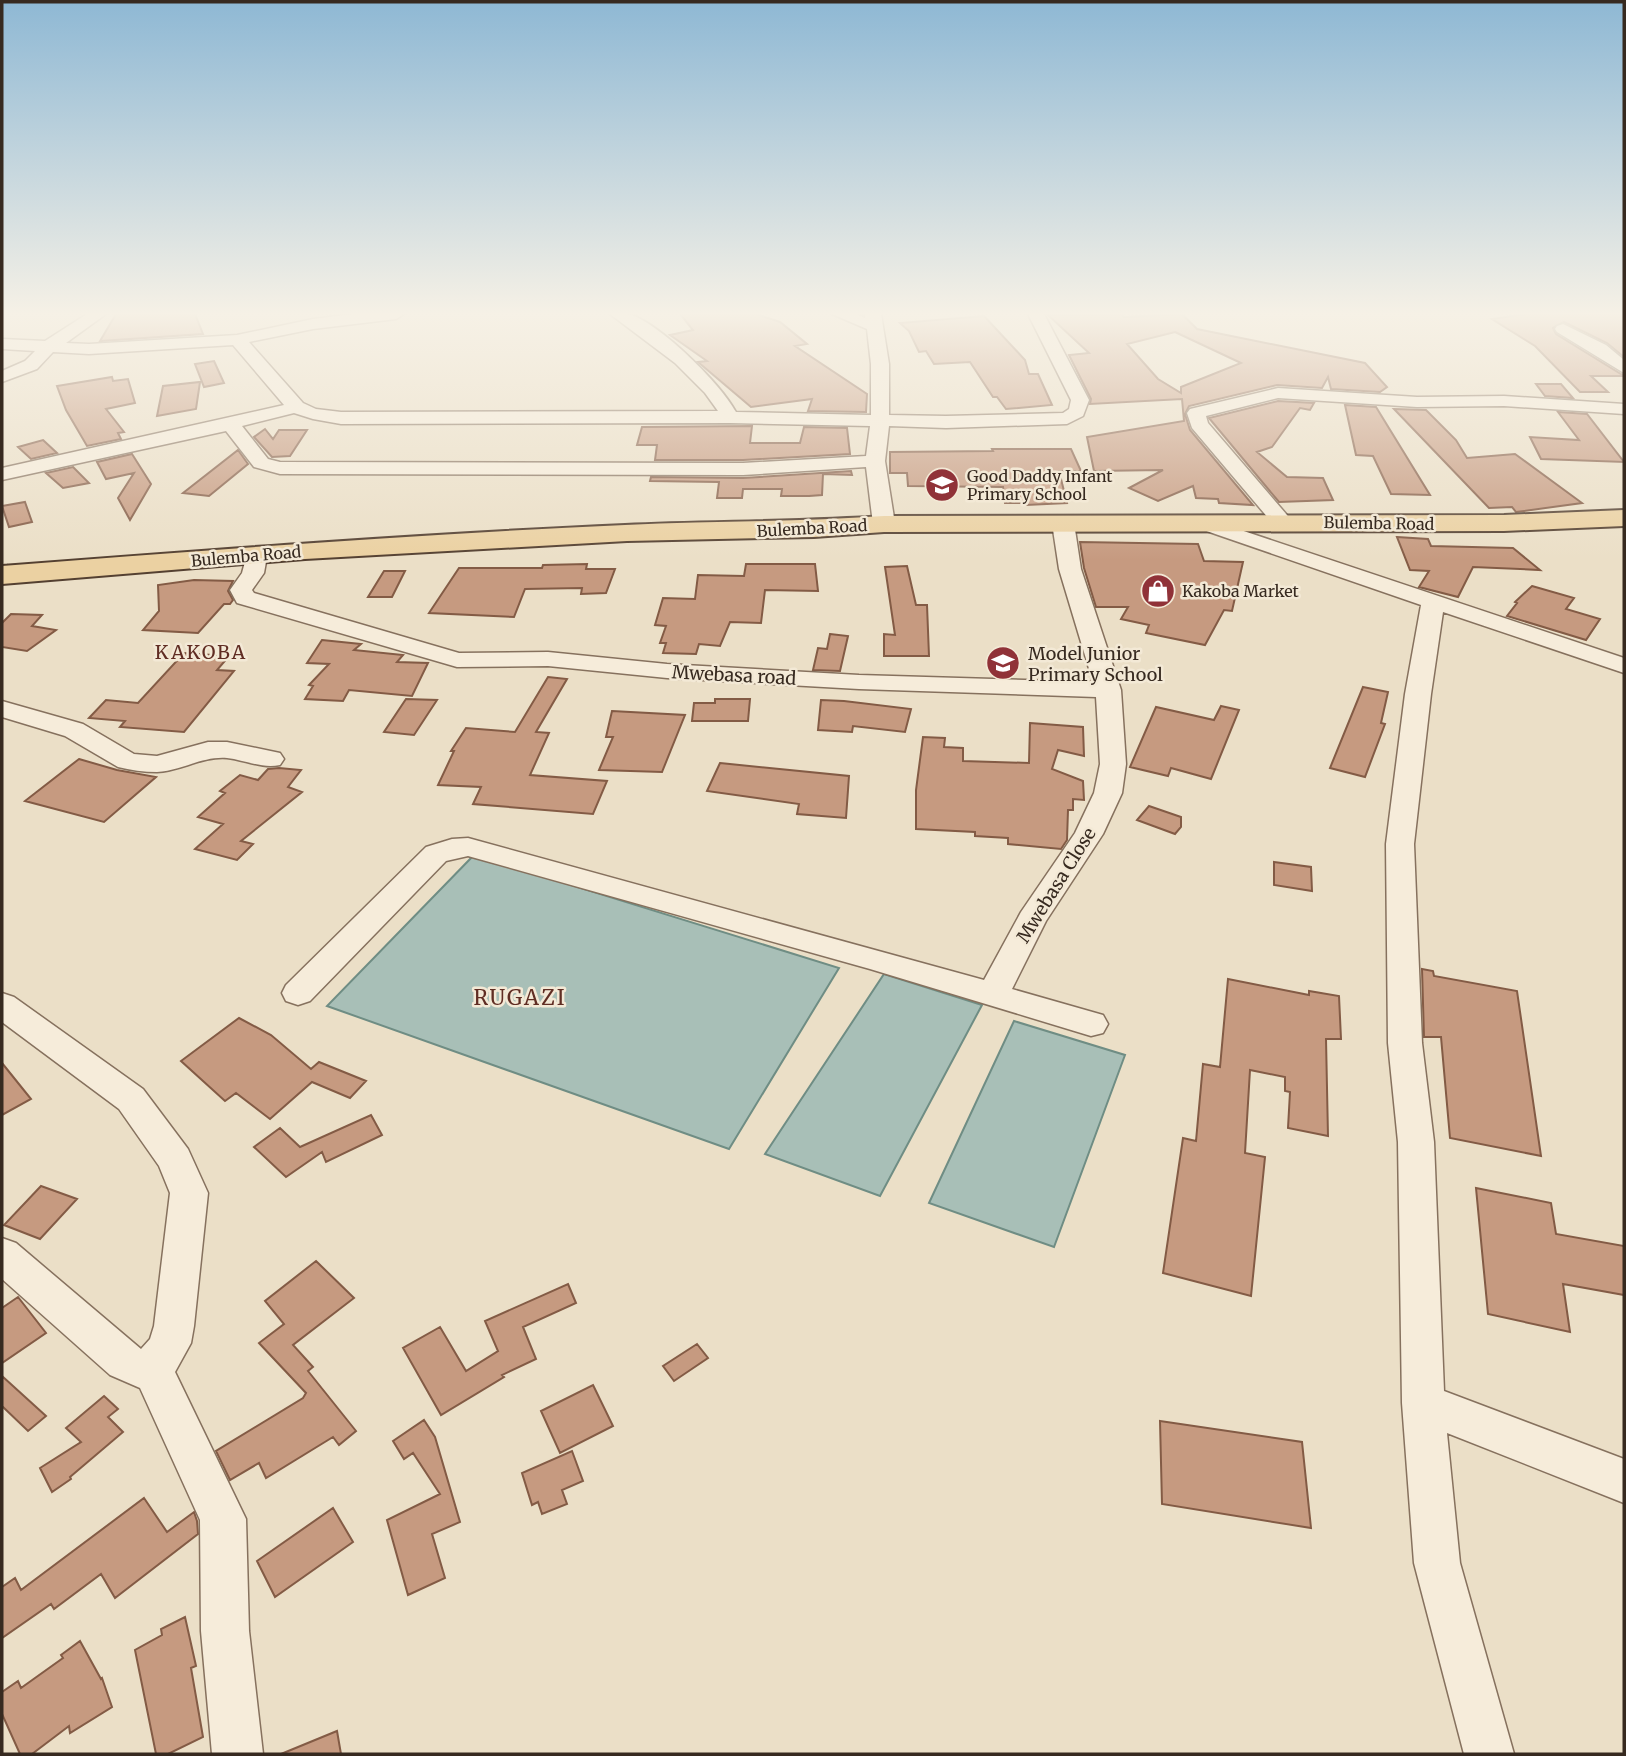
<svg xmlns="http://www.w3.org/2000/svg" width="1626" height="1756" font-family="Merriweather,serif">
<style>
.water{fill:#a8bfb7;stroke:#6f8d84;stroke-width:2}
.building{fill:#c69a80;stroke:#835b45;stroke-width:2;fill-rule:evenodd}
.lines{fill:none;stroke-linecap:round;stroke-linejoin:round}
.minor-casing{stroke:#86715e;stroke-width:3}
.major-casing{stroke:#544031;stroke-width:4}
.minor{fill:#f6ecda;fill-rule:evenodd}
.major{fill:#ebd1a2;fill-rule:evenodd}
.labels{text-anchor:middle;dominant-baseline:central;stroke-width:5;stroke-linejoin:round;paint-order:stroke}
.far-poi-label{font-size:16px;fill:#372a20;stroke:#f3e9d6;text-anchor:start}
.far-street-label{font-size:16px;fill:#372a20;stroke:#f3e9d6}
.poi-label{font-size:18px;fill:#372a20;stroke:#f3e9d6;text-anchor:start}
.street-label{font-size:18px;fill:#372a20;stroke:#f3e9d6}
.neighbourhood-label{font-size:19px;letter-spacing:2px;fill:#602d23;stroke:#f3e9d6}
.quarter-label{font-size:21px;letter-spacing:2px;fill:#602d23;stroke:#f3e9d6}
</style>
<rect width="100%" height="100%" fill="#ebdfc7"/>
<path class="water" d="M474 855 839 968 729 1149 327 1006Z
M884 974 982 1005 880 1196 765 1154Z
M1014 1021 1125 1055 1054 1247 929 1203Z"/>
<path class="building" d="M116 314H195L203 334 100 341Z
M680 314H756L780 322 807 344 795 346 867 394 866 412 808 411 812 399 751 407 698 362 707 361 670 335 693 330Z
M1121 314 1124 317 1182 314 1197 329 1365 363 1387 387 1380 392 1331 389 1328 377 1322 388 1277 385 1189 406 1185 414 1190 430 1253 505 1219 503 1218 499 1196 498 1193 486 1158 501 1129 488 1163 470 1094 471 1087 437 1184 421 1182 399 1090 404 1091 399 1069 355 1089 353 1048 315ZM1175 332 1241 363 1181 387V393L1158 379 1127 344Z
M1526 314H1624V357L1607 343 1564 322 1553 328 1556 334 1624 376H1591L1608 392H1580L1535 346 1492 319Z
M984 316 1025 360 1029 374H1038L1052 405 1006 409 997 397H993L970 362 934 364 926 351 919 352 909 331 900 323Z
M214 361 224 383 204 387 195 364Z
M112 377 113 381 128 379 135 403 106 409 124 432 118 433 121 439 87 446 66 410 57 386Z
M200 382 196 409 157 416 163 386Z
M1536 384H1561L1573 398 1545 396Z
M1278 401 1314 403 1310 410 1300 408 1272 447 1257 452 1287 477 1323 478 1333 500 1279 502 1209 418Z
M1345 405 1376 407 1430 495 1391 494 1373 456 1356 455Z
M1394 409 1426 410 1456 440 1467 458 1515 454 1582 503 1516 512 1512 507 1489 508Z
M1558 412 1587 414 1624 462 1541 459 1530 437 1579 440Z
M752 426 750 443H800L804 427 847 428 850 454 743 460H655L657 445H637L642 427Z
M265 429 273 439 279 430H307L290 456 272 457 254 437Z
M43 440 57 453 31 459 18 447Z
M992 449H1071L1081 471H1059L1067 503 1026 505 1025 503H1005L1003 487 908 486 907 473H890V452L993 451Z
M238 450 248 464 209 496 183 493Z
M132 454 151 484 130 520 118 498 134 473 106 479 97 462Z
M73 467 89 483 63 488 46 473Z
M851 471 852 475 823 474 822 495 809 496H781L782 489H743L742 498H717L719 482 650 481 651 477 743 478Z
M25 502 32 522 9 527 2 506Z
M1397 537 1428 539 1431 546 1513 548 1540 570 1473 567 1458 597 1419 587 1429 571 1410 570Z
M1080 542 1198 544 1204 561 1243 562 1232 611 1224 610 1205 645 1146 633 1149 625 1121 619 1128 607H1096L1084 568Z
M587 564 586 569H615L606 593 581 594 582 588 525 589 514 617 429 613 459 568H542L543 565Z
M746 564H815L818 591 765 590 761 623 730 622 720 646 699 644 696 654 663 653 666 643H660L666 626 655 625 663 598 695 599 698 575 744 576Z
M907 566 916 605H927L929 656H884V634L895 635 885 567Z
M384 571H405L392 597H368Z
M194 580 233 581 228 591 233 600 230 604H224L198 633 143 630 159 611 158 585Z
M1532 586 1574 598 1566 609 1600 619 1586 640 1507 616 1517 603 1515 602Z
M11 614 42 615 32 626 56 630 27 651 2 647V623Z
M830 634 848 636 840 671 813 670 818 648 827 649Z
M322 640 361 644 354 650 403 655 397 662 428 663 412 696 349 690 343 701 305 699 313 686 309 685 329 664 307 663Z
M184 653 229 656 217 670 234 671 184 732 120 727 125 721 89 718 106 700 138 703Z
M548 677 567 679 536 732 549 733 530 775 607 781 593 814 473 804 481 787 438 785 454 751H451L466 728 515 732Z
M1363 687 1388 692 1381 723 1385 724 1365 777 1330 768Z
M406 699 437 700 414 735 384 732Z
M715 699H750L748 721H692L694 703H715Z
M821 700 844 701 911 709 905 732 853 726 852 732 818 730Z
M1221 706 1239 710 1211 779 1171 768 1168 776 1130 767 1156 707 1214 720Z
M612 711 685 715 662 772 599 770 613 737H606Z
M1030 723 1083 727 1084 756 1058 750 1052 769 1083 781 1084 800 1073 799V810H1068L1067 840 1061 849 1008 844V838L975 836V832L916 829V790L923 737 945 738 944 747 963 748V761L1029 763Z
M79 759 117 770 156 777 104 822 25 801Z
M720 763 849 776 846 818 797 814 799 804 707 791Z
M279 768 301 770 288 787 302 792 241 841 253 844 237 860 195 849 223 824 198 817 225 793 220 791 240 775 258 780 268 769Z
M1149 806 1181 817V827L1175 834 1137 820Z
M1274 862 1311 867 1312 891 1274 885Z
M1422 969 1433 971 1434 976 1517 991 1541 1156 1450 1138 1441 1037H1424Z
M1228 979 1309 995V991L1339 996 1341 1039H1326L1328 1136 1288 1128 1290 1092 1285 1091V1077L1250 1070 1245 1153 1265 1157 1251 1296 1163 1273 1183 1138 1196 1141 1203 1064 1220 1067Z
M239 1018 271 1035 311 1069 319 1062 366 1081 350 1098 312 1082 270 1119 236 1093 225 1101 181 1061Z
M2 1063 31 1099 2 1115Z
M371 1115 382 1135 326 1162 322 1152 286 1177 254 1147 280 1128 300 1147Z
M41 1186 77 1199 40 1239 4 1225Z
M1476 1188 1551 1203 1556 1234 1624 1246V1295L1563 1284 1570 1332 1488 1314Z
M316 1261 354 1298 293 1345 313 1367 308 1371 356 1431 339 1445 333 1437 266 1478 259 1463 230 1480 216 1451 303 1398 306 1393 259 1343 284 1324 265 1301Z
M568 1284 576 1303 523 1327 536 1359 502 1375 504 1377 441 1415 403 1348 440 1327 466 1371 498 1351 485 1321Z
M18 1297 46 1333 2 1363V1308Z
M697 1344 708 1358 674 1381 663 1366Z
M2 1376 46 1416 28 1431 2 1406Z
M593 1385 613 1426 560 1453 541 1411Z
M104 1396 118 1409 108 1417 123 1432 70 1477 71 1479 52 1492 40 1468 81 1442 66 1428Z
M424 1420 435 1437 460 1522 432 1534 445 1578 408 1595 387 1520 440 1494 413 1453 404 1459 393 1441Z
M1160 1421 1302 1442 1311 1528 1162 1504Z
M572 1451 583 1481 562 1490 567 1504 542 1514 538 1502 532 1505 522 1473Z
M144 1498 167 1532 194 1512 197 1521 198 1534 115 1598 101 1574 54 1609 51 1604 2 1638V1587L15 1578 21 1590Z
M333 1508 353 1542 275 1597 257 1561Z
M185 1617 196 1666 191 1668 203 1737 168 1754H156L135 1650 162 1635 161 1629Z
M80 1641 101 1679 102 1678 112 1707 70 1733 69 1726 32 1754H20L2 1714V1692L18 1681 21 1688 63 1658 61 1655Z
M337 1731 341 1754H281Z"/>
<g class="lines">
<g class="minor-casing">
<path id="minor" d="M87 314H106L66 343 89 344 237 335 313 319 353 314H404L396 319 313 329 249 342 303 403 316 409 341 412 718 411 705 393 675 363 610 314C617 314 626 313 632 315 663 327 720 383 736 412L871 415V364L867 329 832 314H856L865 318V314H881L889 364V415L946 416 1063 413 1069 409 1071 400 1028 314H1044L1089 400 1083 416 1067 424 946 428 889 426 885 461 895 524 891 528H877L873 524 866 467 743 475 280 474 254 467 226 431 2 480V468L284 405 233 345 89 354 53 352 37 369 2 382V371L25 361 35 351 2 349V339L45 341ZM294 413 313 419 341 424 730 423 870 426 866 456 743 463 280 462 268 459 242 426Z
M1563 324 1606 345 1624 360V373L1557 332 1555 329 1557 326Z
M1278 388 1417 397 1504 396 1624 404V414L1504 406 1417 407 1278 398 1206 416 1208 423 1293 522 1289 526H1275L1192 428 1187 413 1190 409Z
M1199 516 1624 658V673L1443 612 1431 694 1414 844 1422 1043 1434 1142 1444 1391 1624 1459V1503L1447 1433 1460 1563 1514 1754H1464L1414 1563 1402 1403 1398 1142 1388 1043 1386 844 1405 694 1421 605 1192 526 1188 522 1192 518Z
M1063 517 1070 519 1074 523 1081 569 1121 690 1126 764 1122 793 1103 834 1046 921 1012 989 1103 1015 1108 1024 1103 1033 1091 1036 870 969 468 856 446 861 310 1001 298 1005 286 1001 282 993 286 985 426 847 452 839 468 838 984 980 1021 912 1075 833 1094 793 1100 764 1096 697 859 689 667 678 548 666 457 667 237 603 230 590 242 573 248 551H264L267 556 264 573 252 590 254 593 459 653 548 652 667 664 859 675 1093 682 1059 569 1052 523 1056 519Z
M2 701 83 724 134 754 157 756 208 742H227L280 753 284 759 280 765C262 769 245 760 227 758 202 756 181 771 157 772 144 772 130 770 118 767L65 736 2 717Z
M2 993 14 997 143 1089 188 1149 208 1193 194 1326 191 1343 175 1372 246 1519 249 1631 263 1754H212L201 1631 200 1520 140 1388 110 1375 2 1279V1238L16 1243 141 1349 150 1339 154 1326 170 1193 159 1166 119 1109 2 1022Z"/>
</g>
<g class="major-casing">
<path id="major" d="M1624 510V526L1504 531 884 532 814 537 627 541 305 559 2 584V566C210 550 417 534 625 525 711 521 798 522 884 516L1504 515Z"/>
</g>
<use href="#minor" class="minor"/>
<use href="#major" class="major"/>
</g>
<linearGradient id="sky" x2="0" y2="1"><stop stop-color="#8eb8d4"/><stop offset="0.56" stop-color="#f6f1e6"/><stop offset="1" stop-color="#f6f1e6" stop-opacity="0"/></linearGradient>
<rect width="1626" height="560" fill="url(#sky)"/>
<defs>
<g id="school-disc" transform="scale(1.75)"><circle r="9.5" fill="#903238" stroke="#f3e9d6"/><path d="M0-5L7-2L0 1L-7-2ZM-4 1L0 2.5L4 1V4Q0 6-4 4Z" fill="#fff"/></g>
<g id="shop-disc" transform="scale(1.75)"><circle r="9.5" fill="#903238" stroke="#f3e9d6"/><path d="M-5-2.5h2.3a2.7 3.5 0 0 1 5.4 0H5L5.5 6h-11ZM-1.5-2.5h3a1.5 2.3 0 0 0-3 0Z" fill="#fff"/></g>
</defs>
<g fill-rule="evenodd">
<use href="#school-disc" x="942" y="485"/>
<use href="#shop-disc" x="1158" y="591"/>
<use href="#school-disc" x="1003" y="663"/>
</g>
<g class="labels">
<g class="far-poi-label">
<text x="967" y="476">Good Daddy Infant<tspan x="967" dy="18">Primary School</tspan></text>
<text x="1182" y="591">Kakoba Market</text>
</g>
<g class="far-street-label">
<text transform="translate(1379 523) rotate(1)">Bulemba Road</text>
<text transform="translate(812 528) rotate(-3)">Bulemba Road</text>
<text transform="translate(246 556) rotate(-5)">Bulemba Road</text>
</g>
<g class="poi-label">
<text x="1028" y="653">Model Junior<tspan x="1028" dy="21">Primary School</tspan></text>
</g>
<g class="street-label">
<text transform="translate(734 675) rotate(3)">Mwebasa road</text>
<text transform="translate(1056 885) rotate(-58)">Mwebasa Close</text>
</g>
<g class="neighbourhood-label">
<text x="201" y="652">KAKOBA</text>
</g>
<g class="quarter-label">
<text x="520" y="997">RUGAZI</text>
</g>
</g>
<rect width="1626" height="1756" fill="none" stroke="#372a20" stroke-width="7"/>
</svg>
